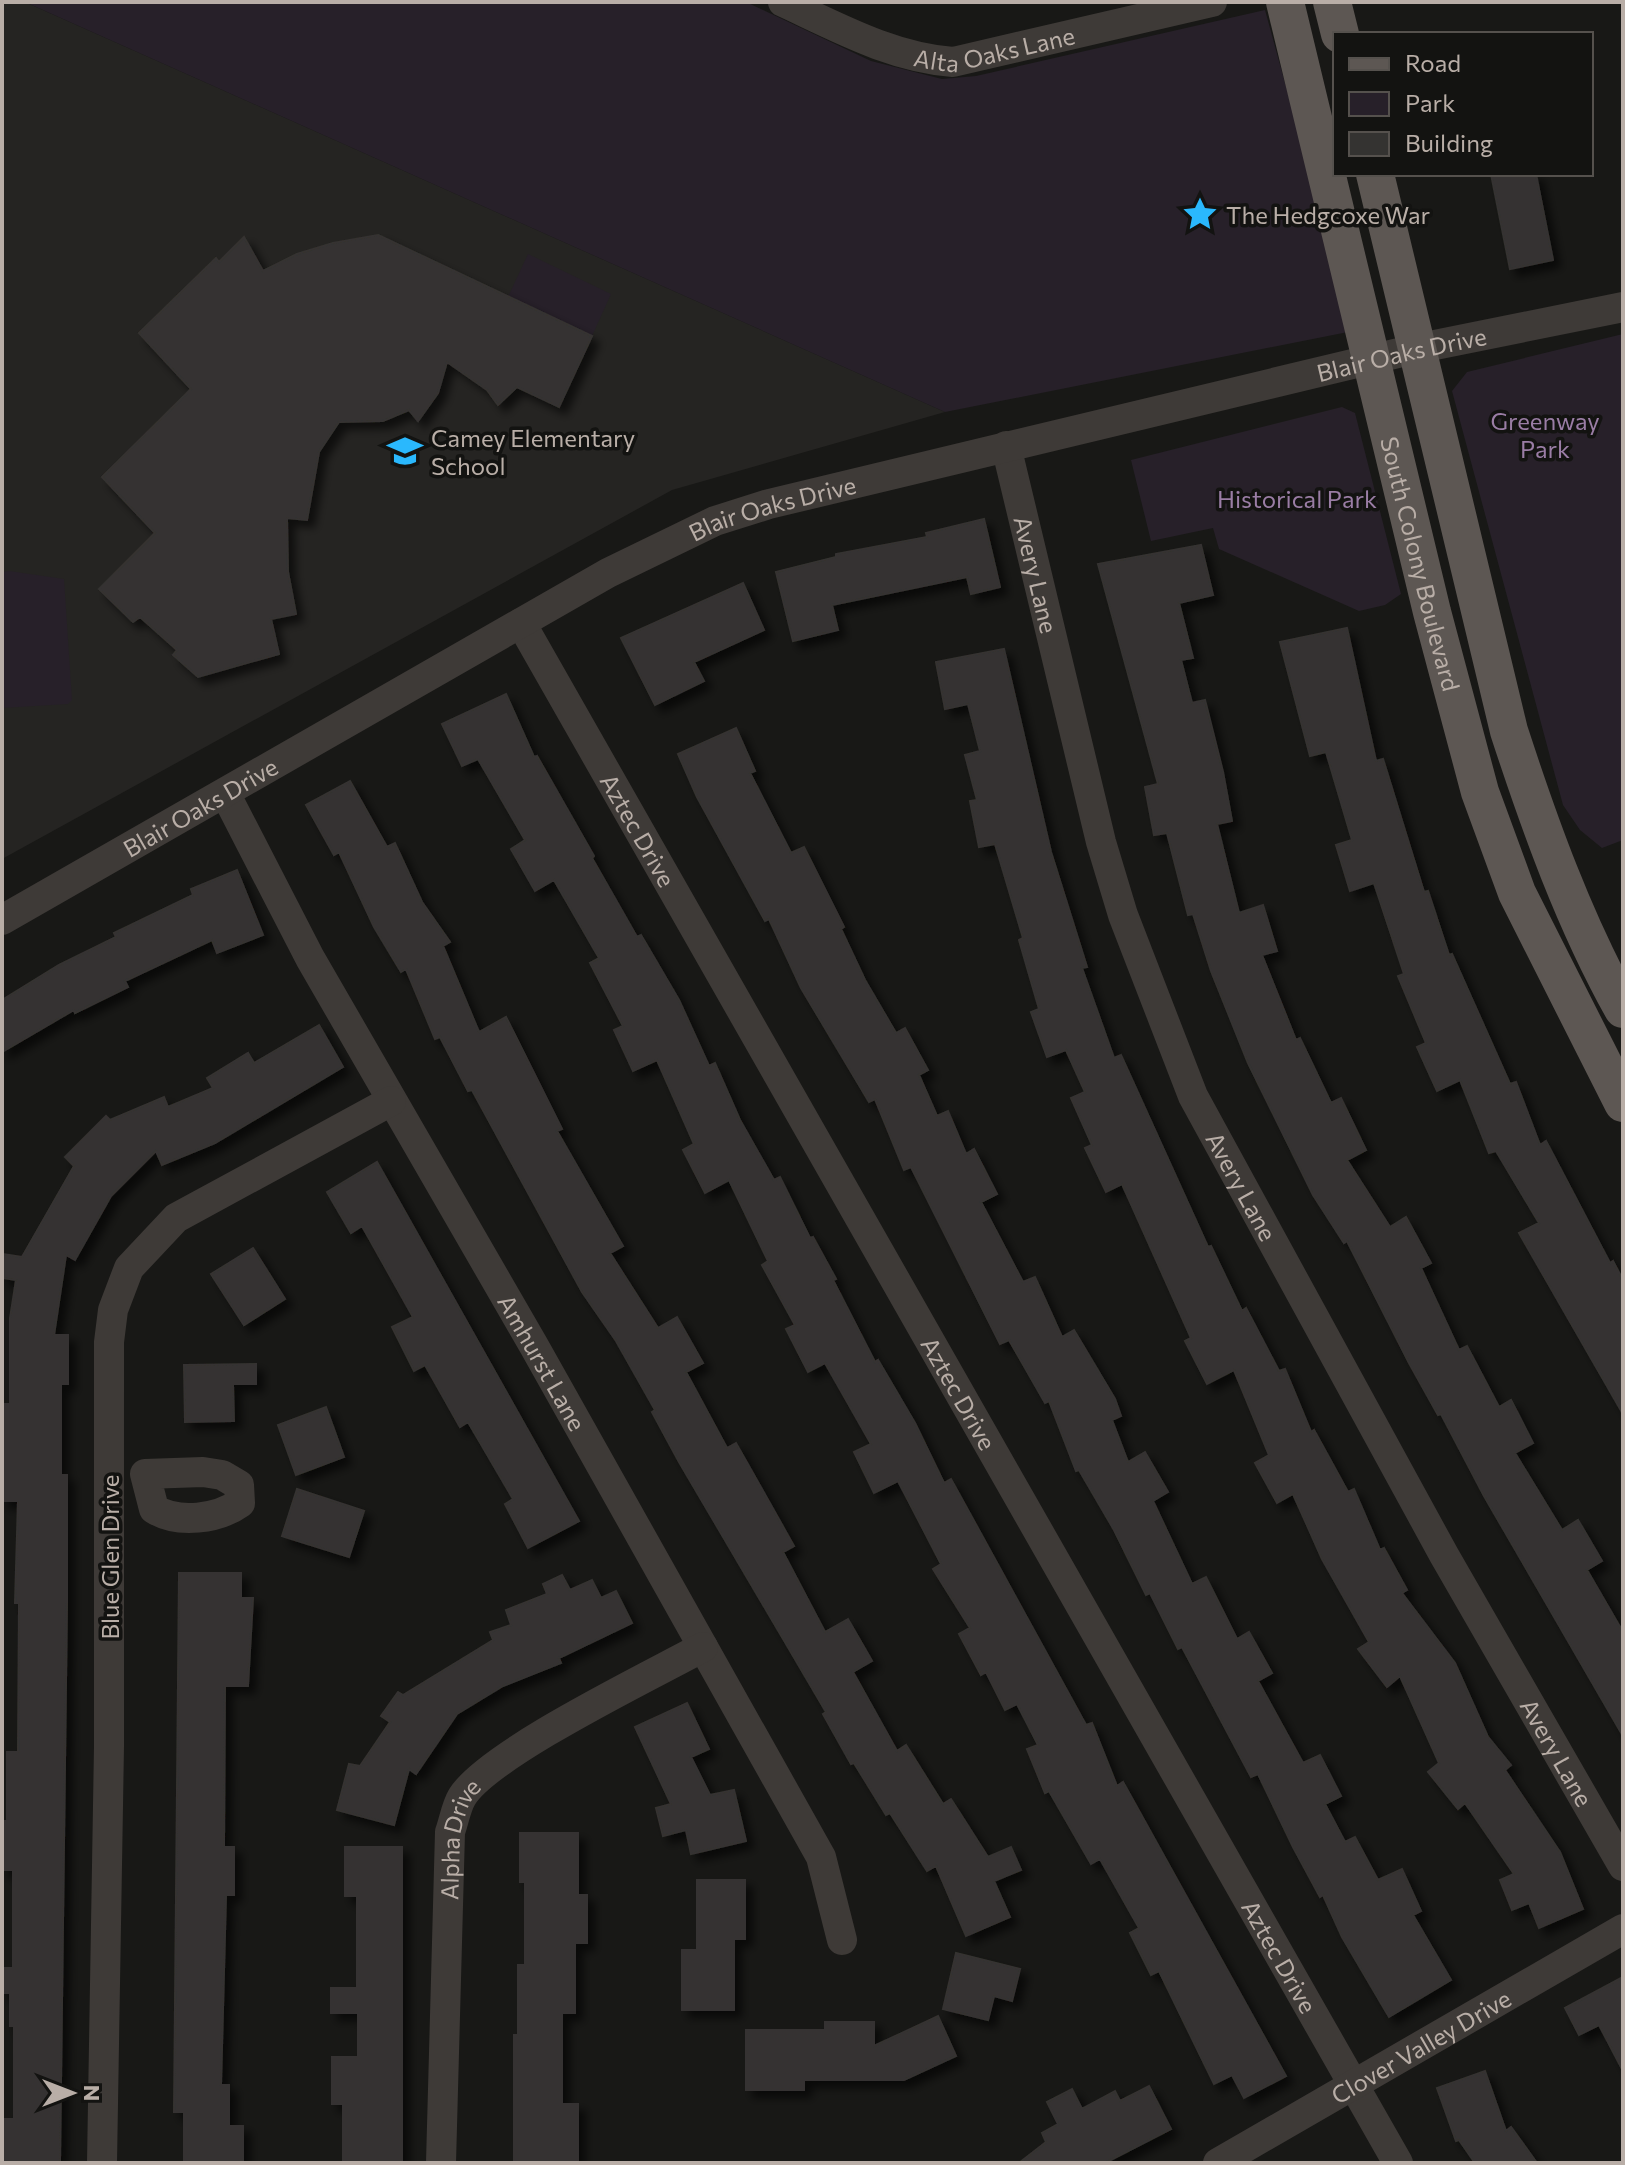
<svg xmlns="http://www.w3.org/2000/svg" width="1625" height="2165" font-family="Commissioner,sans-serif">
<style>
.built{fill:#252422}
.green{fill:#272029}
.building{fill:#343331;stroke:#353330;stroke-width:2;filter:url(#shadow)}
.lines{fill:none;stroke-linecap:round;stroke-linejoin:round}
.minor{stroke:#3e3a37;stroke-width:30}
.major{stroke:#5d5753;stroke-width:38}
.labels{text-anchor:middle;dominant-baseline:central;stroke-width:7;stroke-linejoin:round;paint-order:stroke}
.street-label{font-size:24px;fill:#b9aea7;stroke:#131311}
.poi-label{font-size:24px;fill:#b9aea7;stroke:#131311;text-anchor:start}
.park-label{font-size:24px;fill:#9a7da5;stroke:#131311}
</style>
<defs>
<filter id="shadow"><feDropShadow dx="7" dy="7" stdDeviation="4" flood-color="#0009"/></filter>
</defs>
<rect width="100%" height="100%" fill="#181816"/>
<path class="built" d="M2 2H25L945 412 672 490 2 859Z"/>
<path class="green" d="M25 2H746L871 61 942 79 976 76 1265 10 1353 331 945 412Z
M528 254 611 294 592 336 508 297Z
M1623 334V840L1602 848 1580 830 1563 805 1452 391 1467 372Z
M1342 407 1355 413 1401 594 1385 605 1359 611 1219 549 1213 528 1151 541 1131 460Z
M9 571 64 579 72 700 68 704 2 708V572Z"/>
<path class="building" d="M1491 174H1536L1553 260 1510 269Z
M378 235 592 336 559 407 517 387 498 405 487 390 447 362 438 393 418 421 409 410 383 421 339 422 319 452 307 520 287 518 288 572 296 614 271 619 279 654 198 677 173 655 177 650 140 617 133 622 99 589 155 533 102 477 191 389 139 333 216 258 219 262 244 237 263 271 297 254 333 243Z
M984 519 1000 587 971 594 967 577 832 605 838 630 793 641 776 572 836 557V554L927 537 926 533Z
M1201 545 1213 595 1179 603 1193 658 1181 660 1192 703 1205 700 1223 772 1232 821 1217 824 1239 913 1263 905 1277 951 1262 955 1296 1040 1300 1038 1331 1103 1341 1098 1366 1150 1347 1160 1390 1227 1406 1217 1431 1263 1421 1268 1459 1350 1467 1346 1499 1407 1511 1400 1533 1443 1515 1453 1562 1530 1578 1520 1602 1561 1587 1570 1623 1632V1736L1484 1496 1441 1414 1438 1415 1409 1363 1347 1241 1344 1243 1313 1195 1248 1063 1211 971 1193 914 1188 915 1167 833 1154 835 1145 787 1158 784 1098 564Z
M743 583 764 630 694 662 704 681 655 705 621 638Z
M1347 628 1376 761 1383 759 1424 892 1428 891 1449 955 1452 954 1510 1084 1516 1082 1540 1145 1546 1141 1610 1263 1613 1261 1623 1280V1414L1519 1233 1539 1223 1496 1151 1489 1153 1460 1080 1437 1091 1417 1047 1426 1043 1398 976 1404 974 1374 883 1350 891 1336 845 1352 840 1326 752 1310 756 1280 642Z
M1004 649 1051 852 1087 967 1082 968 1114 1058 1121 1055 1208 1247 1211 1246 1242 1311 1246 1308 1279 1371 1285 1369 1311 1432 1314 1430 1348 1492 1354 1489 1380 1550 1384 1548 1407 1590 1402 1593 1455 1663 1488 1737 1511 1765 1505 1770 1560 1852 1583 1909 1539 1928 1529 1903 1512 1910 1500 1880 1514 1874 1465 1803 1458 1809 1428 1772 1439 1763 1400 1676 1387 1687 1358 1649 1369 1642 1322 1559 1293 1494 1277 1503 1255 1463 1269 1455 1234 1370 1207 1384 1185 1341 1191 1338 1122 1184 1106 1192 1085 1148 1092 1145 1071 1098 1085 1092 1066 1050 1047 1057 1031 1012 1039 1009 1019 940 1023 938 995 844 979 847 970 801 977 800 965 755 980 751 968 704 945 709 936 662Z
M506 694 534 757 537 756 594 856 592 858 637 937 641 935 679 1000 709 1066 715 1063 740 1120 774 1180 780 1177 810 1238 813 1237 836 1279 833 1280 875 1362 878 1360 915 1423 944 1483 951 1479 1086 1725 1092 1723 1117 1786 1123 1782 1286 2076 1244 2098 1232 2075 1214 2084 1159 1971 1151 1975 1130 1933 1139 1928 1100 1859 1091 1864 1049 1791 1045 1793 1027 1749 1038 1745 1017 1704 1005 1710 986 1672 981 1675 959 1634 970 1628 933 1569 941 1564 898 1481 874 1493 854 1452 871 1444 825 1363 808 1372 786 1329 795 1325 762 1265 768 1261 729 1180 705 1193 683 1150 694 1144 657 1060 633 1071 614 1030 623 1026 590 963 599 958 554 880 535 891 511 849 525 840 478 759 462 766 442 724Z
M736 728 755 771 750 773 791 853 804 847 844 927 841 929 865 980 896 1033 905 1028 928 1070 919 1075 937 1116 948 1111 966 1154 974 1149 997 1194 981 1202 1023 1282 1035 1277 1062 1337 1074 1330 1115 1399 1121 1416 1112 1420 1128 1462 1145 1452 1168 1492 1153 1501 1192 1584 1206 1577 1237 1639 1249 1632 1272 1673 1258 1681 1303 1763 1320 1755 1341 1796 1325 1804 1345 1842 1355 1837 1378 1880 1402 1869 1421 1911 1413 1915 1451 1980 1389 2017 1342 1937 1323 1895 1320 1897 1293 1847 1258 1774 1251 1777 1182 1647 1178 1649 1150 1593 1146 1595 1114 1530 1079 1470 1076 1471 1049 1401 1045 1403 1009 1340 1000 1344 911 1167 904 1170 875 1099 869 1102 801 988 769 919 765 921 697 797 678 754Z
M350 781 387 847 395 843 422 902 450 942 443 946 479 1032 506 1017 562 1129 557 1131 623 1246 610 1253 658 1328 677 1317 703 1363 686 1372 727 1448 736 1443 794 1546 783 1552 825 1632 848 1619 872 1661 853 1672 897 1751 906 1745 943 1804 951 1799 988 1857 1011 1847 1021 1870 994 1881 1010 1917 966 1936 936 1866 927 1871 890 1813 886 1815 854 1763 851 1764 823 1714 826 1712 679 1462 652 1412 655 1410 616 1341 582 1292 472 1090 468 1091 440 1037 435 1039 406 969 401 972 374 927 339 852 334 855 306 805Z
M237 870 263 935 217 953 212 940 125 981 128 987 75 1013 74 1010 2 1052V1000L59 965 116 937 114 933 193 895 191 889Z
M319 1025 343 1067 215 1143 162 1165 156 1151 111 1196 75 1260 66 1255 54 1335H68V1384H61V1475H67V1603L60 2163H2V2119H14V2026H10V1993H2V1968H13V1870H2V1821H7V1752H18L19 1603H15L18 1501H2V1404H10V1318L16 1280 2 1278V1254L22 1257 74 1166 65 1157 106 1116 110 1120 164 1097 168 1107 213 1088 207 1078 248 1053 254 1063Z
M377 1162 579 1521 528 1548 505 1504 513 1499 468 1422 460 1427 425 1365 414 1371 392 1327 413 1317 362 1226 351 1233 327 1192Z
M253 1248 285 1299 244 1325 211 1274Z
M256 1364V1384H233L234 1421 185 1422 184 1365Z
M326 1407 344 1457 296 1475 278 1425Z
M297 1489 364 1511 349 1557 282 1536Z
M179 1573H241V1598H253L248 1686H225L224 1847H234V1895H226L221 2085H229V2126H243V2163H184V2112H174Z
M562 1575 570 1590 592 1580 601 1598 616 1591 632 1623 559 1658 561 1663 503 1686 457 1714 416 1774 409 1769 394 1825 337 1810 349 1764 360 1766 390 1722 381 1716 398 1692 403 1695 493 1640 490 1632 511 1625 506 1610 547 1594 543 1584Z
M687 1703 709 1749 691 1757 710 1795 734 1790 746 1841 691 1854 686 1830 663 1836 656 1808 671 1804 635 1727Z
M520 1833H578V1895H587V1943H575V2013H562V2104H578V2163H514V2035H518V1965H525V1882H520Z
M345 1847H402V2163H343V2104H332V2057H358V2013H331V1988H357V1896H345Z
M697 1880H745V1939H734V2010H682V1950H697Z
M956 1953 1020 1969 1012 2001 994 1996 988 2020 943 2009Z
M1623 1977V2071L1599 2025 1579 2035 1565 2008Z
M938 2016 956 2056 904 2080H804V2090H746V2030H825V2022H874V2046Z
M1485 2071 1506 2131 1511 2127 1537 2163H1475L1459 2140 1456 2141 1437 2088Z
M1149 2086 1171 2129 1105 2163H1019L1046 2142 1042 2133 1058 2124 1047 2102 1072 2089 1082 2109 1115 2091 1120 2101Z"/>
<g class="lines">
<g class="minor">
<path id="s1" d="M783 2C839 28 891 57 953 62L1212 2"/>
<path id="s2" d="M1006 446 1101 842 1123 915 1193 1096 1444 1555 1623 1866"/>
<path id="s3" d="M521 623 1398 2163"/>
<path id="s4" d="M225 793 310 958 534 1346 821 1857 842 1940"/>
<path id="s5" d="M2 920 608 573 715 521 769 504 1415 349 1623 307"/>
<path d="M203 1472 222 1475 239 1485 240 1503C218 1519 178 1524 154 1509L145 1474Z"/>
<path d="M102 2163 109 1746V1342L113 1310 129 1268 176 1218 391 1101"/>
<path id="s6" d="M441 2163 450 1832C454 1821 456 1807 462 1797 488 1754 652 1675 703 1647"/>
<path id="s7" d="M1218 2163 1623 1929"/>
</g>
<g class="major">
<path id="s8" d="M1285 2 1432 612 1480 792 1517 893 1623 1103"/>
<path d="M1332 2 1340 34"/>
<path d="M1375 174 1509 731C1540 826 1574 921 1623 1009"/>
</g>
</g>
<defs>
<g id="sight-bare" transform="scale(2.76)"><path d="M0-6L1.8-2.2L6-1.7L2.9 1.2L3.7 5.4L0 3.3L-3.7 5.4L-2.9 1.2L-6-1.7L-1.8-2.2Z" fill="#2ab8fd" stroke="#131311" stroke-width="2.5" paint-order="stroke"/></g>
<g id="school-bare" transform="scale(2.76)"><path d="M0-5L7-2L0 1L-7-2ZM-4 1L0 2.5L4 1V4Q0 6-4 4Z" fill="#2ab8fd" stroke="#131311" stroke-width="2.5" paint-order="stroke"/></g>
</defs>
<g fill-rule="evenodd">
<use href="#sight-bare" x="1200" y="214"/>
<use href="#school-bare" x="405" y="451"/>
</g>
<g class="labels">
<g class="street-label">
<text stroke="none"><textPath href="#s1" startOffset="224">Alta Oaks Lane</textPath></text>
<text stroke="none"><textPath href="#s5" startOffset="1524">Blair Oaks Drive</textPath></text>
<text stroke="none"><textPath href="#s5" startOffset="876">Blair Oaks Drive</textPath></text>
<text stroke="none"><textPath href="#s8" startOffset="578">South Colony Boulevard</textPath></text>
<text stroke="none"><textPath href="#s2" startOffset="132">Avery Lane</textPath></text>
<text stroke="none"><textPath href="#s5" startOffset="228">Blair Oaks Drive</textPath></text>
<text stroke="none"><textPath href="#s3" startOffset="238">Aztec Drive</textPath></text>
<text stroke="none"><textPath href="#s2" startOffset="780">Avery Lane</textPath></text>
<text stroke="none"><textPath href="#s4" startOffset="652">Amhurst Lane</textPath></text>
<text stroke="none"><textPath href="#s3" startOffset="886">Aztec Drive</textPath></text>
<text transform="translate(109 1557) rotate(-90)">Blue Glen Drive</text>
<text stroke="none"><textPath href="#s2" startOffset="1428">Avery Lane</textPath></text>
<text stroke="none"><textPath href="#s6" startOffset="326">Alpha Drive</textPath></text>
<text stroke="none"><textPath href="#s3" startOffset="1534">Aztec Drive</textPath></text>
<text stroke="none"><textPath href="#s7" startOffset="234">Clover Valley Drive</textPath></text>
</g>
<g class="poi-label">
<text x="1226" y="214">The Hedgcoxe War</text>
<text x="431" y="437">Camey Elementary<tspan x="431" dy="28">School</tspan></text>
</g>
<g class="park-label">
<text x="1545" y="420">Greenway<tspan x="1545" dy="28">Park</tspan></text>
<text x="1297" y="498">Historical Park</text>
</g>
</g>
<rect width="1625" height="2165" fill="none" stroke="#b9aea7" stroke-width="8"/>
<rect x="1333" y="32" width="260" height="144" fill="#131311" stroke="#55514d" stroke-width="2"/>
<rect x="1349" y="58" width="40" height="12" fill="#5d5753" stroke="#55514d" stroke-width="2"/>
<text x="1405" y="72" font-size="24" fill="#b9aea7">Road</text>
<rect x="1349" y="92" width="40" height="24" fill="#272029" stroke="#55514d" stroke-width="2"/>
<text x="1405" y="112" font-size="24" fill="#b9aea7">Park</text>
<rect x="1349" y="132" width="40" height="24" fill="#343331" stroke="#55514d" stroke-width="2"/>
<text x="1405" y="152" font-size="24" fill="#b9aea7">Building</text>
<g transform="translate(72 2093) rotate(90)" stroke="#131311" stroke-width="6" paint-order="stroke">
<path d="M0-6L14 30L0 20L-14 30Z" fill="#b9aea7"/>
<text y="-12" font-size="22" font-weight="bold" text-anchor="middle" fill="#b9aea7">N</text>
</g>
</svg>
